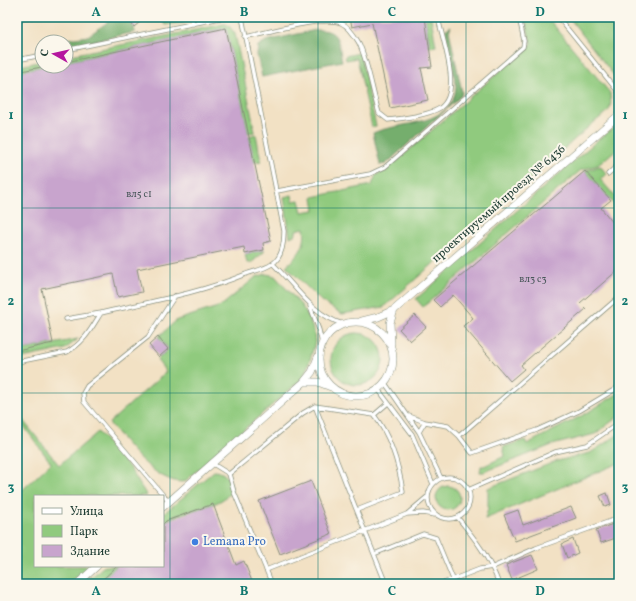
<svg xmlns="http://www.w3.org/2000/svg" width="636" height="601" font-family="Vollkorn,serif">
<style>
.green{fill:#90ca7e;stroke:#588459}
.forest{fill:#74ae6d;stroke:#4a7650}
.building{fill:#c8a4cd}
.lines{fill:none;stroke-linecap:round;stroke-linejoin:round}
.lane-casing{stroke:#888f7c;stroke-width:5}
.street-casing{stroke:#888f7c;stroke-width:8}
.lane{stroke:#fff;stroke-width:3.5}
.street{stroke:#fff;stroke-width:7}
.grid{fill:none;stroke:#0f766e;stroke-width:1;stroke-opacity:0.55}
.shop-dot{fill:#3f7fe0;stroke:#fbf7ec;stroke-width:1.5}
.labels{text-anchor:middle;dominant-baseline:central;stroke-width:4;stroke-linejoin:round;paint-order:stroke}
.number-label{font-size:10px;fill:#49575a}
.street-label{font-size:12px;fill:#1f3d34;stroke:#fbf7ec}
.shop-label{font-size:12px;fill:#366cbe;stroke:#fbf7ec;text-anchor:start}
.neatline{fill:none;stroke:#0f766e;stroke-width:1.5}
.grid-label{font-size:13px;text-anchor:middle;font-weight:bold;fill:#0f766e}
</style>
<rect width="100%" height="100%" fill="#fbf7ec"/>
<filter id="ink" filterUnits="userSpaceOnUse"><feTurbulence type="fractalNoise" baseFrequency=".025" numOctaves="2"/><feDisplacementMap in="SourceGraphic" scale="8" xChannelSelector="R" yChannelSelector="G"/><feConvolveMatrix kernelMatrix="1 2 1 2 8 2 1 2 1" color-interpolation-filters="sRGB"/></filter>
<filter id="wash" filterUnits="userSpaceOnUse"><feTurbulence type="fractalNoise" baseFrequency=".012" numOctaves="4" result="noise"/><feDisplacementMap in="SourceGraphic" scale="16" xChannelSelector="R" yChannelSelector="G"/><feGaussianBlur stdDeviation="0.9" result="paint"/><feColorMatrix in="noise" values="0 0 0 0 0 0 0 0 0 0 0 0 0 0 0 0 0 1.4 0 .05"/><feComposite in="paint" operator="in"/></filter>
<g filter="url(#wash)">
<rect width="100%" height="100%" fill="#f2e1c4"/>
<path class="green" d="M159 17H187L183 23 165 25Z
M547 17 610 93C613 114 607 111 592 124L384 307 342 314 321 301 286 266C299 255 307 245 304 228L296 230V234L290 237 284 197 292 195 293 201 299 200 302 212 315 210 313 197 372 185 376 175 385 171 531 44 525 18Z
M574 17H617L619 20V82L571 20Z
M431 18 436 46 430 47 425 19Z
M225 24 229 26 235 34 255 132 248 133 226 28 66 62V56Z
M360 53 376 126 372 127 357 58 346 60 345 56Z
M42 61V66H46L17 72V67Z
M619 124V147L598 165 581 170 423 307 416 299 599 139Z
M256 134 261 161 254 162 249 136Z
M600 166 607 174 600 179 619 201V210L585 171Z
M264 250V252L251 263H247L245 254Z
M266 274 275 276 301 305 308 316 314 332 315 342 310 360 303 378 184 482C155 483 126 443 109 423L166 372 157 360 168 349 158 337 177 320 221 306 256 277Z
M331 359a26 26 0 1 1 52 0a26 26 0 1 1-52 0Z
M78 339 65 349 17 359V351Z
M619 393V416L595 434 552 445 484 472H480L481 466H484L505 456 503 447 525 440 527 444 585 414Z
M17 413 59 465 98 432 129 467 147 496H35V566H90L70 584H17V495L51 463 17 417Z
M619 434V463L485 519 488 509V488L557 461 590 453Z
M214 471C227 472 230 480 232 491 217 511 180 508 163 524V514Z
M436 498a12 12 0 1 1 24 0a12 12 0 1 1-24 0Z
M104 566H117L98 584H84Z"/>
<path class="forest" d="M115 17H126L134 27 135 32 66 47V42H61L60 40 88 36Z
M451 26 449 31 462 92 461 96 386 164 380 165 373 133C400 121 454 127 456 86L445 30Z
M316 30C340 29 338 42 342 61L262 77 257 55 258 46 266 41Z"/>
<g id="blocks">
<path class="building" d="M126 17H146L134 27Z
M350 17H425L432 67 421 68 428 100 390 108 372 23 352 27Z
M226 28 271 241 263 243 264 250 245 254 244 247 137 269 142 292 118 297 113 274 42 289 53 343 17 351V72L46 66H66V62Z
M585 171 611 200 601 208 619 230V269L580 303 586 309 521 365 524 369 510 381 463 326 473 318 453 295 440 307 433 300Z
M415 315 426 327 410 341 399 329Z
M158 337 168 349 159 357 149 345Z
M311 481 331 534 280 554 259 501Z
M607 493 611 505 605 507 600 496Z
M213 504 236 565 244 561 253 584H98L117 566H163V524L166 521Z
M571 507 576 518 515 541 504 515 518 510 523 525Z
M619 522V537L601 543 596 530Z
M573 539 578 553 567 558 562 544Z
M532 555 538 569 512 580 506 565Z"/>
</g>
</g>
<g filter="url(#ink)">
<use href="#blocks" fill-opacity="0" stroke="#888f7c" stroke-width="1"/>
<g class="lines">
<g class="lane-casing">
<path id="lane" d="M192 17 193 24
M558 17 619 93
M17 20 32 17
M438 20 448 17
M245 37C265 33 325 15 341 23 349 26 355 36 359 43 369 65 372 90 379 113L388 120C401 119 429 115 440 108 463 92 442 40 438 17
M66 50 225 17
M17 60 42 55
M608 174 619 164
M277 191 370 174 385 167 523 47 524 41 519 17
M273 264C296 286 311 314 343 324
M310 306 319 330 322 344
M66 319 101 313
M17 362 67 352C84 343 91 329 101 313 149 302 200 293 246 274 254 271 265 269 272 264 282 258 284 242 284 231L242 17
M385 383 419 432 441 478
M378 389 412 434 433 484
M315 406 386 584
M374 415 388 403
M409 416 425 422 448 426 459 436 619 297
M419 432 425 422
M459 436 472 453 537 430 579 411 619 387
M213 464 229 474 234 492 272 584
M229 474 303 413 315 406 374 415C391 437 399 465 403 492L357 510
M428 498a21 21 0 1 1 42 0a21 21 0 1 1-42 0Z
M468 490 555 452 587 445 619 423
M169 502 84 402 83 393 87 386 148 337 175 296
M407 514 423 513 435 515
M458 518C476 540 489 557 499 584
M374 554 423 534 436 538 455 584
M266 570 407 514 427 497
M441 584 480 569 493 567 536 548 619 518"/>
</g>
<g class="street-casing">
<path id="street" d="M362 321 378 317 394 310 619 115
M319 359a37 37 0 1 1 74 0a37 37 0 1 1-74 0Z
M391 343 390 323 394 310
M304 382H318L331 387
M163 507 304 382 312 372 318 357
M77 584 97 566"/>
</g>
<use href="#lane" class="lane"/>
<use href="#street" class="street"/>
</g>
</g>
<path class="grid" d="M170 17V584M318 17V584M466 17V584M17 208H619M17 393H619"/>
<circle class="shop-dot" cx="195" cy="542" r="4"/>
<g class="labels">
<g class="number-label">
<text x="139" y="194">вл5 с1</text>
<text x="533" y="279">вл3 с3</text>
</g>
<g class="street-label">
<text transform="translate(499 204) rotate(-41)">проектируемый проезд № 6436</text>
</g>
<g class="shop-label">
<text x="203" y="542">Lemana Pro</text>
</g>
</g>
<rect width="636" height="601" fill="none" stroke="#fbf7ec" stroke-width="44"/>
<rect x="34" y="495" width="130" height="72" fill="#fbf7ec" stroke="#a3ada2"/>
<rect x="42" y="508" width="20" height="6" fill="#ffffff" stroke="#a3ada2"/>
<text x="70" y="515" font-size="12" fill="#1f3d34">Улица</text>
<rect x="42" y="525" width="20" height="12" fill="#90ca7e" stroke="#a3ada2"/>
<text x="70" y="535" font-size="12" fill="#1f3d34">Парк</text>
<rect x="42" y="545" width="20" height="12" fill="#c8a4cd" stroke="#a3ada2"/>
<text x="70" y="555" font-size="12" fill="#1f3d34">Здание</text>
<g transform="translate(54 54) rotate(278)"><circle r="19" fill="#fbf7ec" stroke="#a3ada2"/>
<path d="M0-3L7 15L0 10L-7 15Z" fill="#b5179e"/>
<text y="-6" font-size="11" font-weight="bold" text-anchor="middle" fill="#1f3d34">С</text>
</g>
<rect x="22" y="22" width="592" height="557" class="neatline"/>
<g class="grid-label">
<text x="96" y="16">A</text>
<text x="244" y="16">B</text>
<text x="392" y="16">C</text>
<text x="540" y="16">D</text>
<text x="11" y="119">1</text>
<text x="625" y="119">1</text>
<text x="11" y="305">2</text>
<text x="625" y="305">2</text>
<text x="11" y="491">3</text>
<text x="625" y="491">3</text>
<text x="96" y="595">A</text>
<text x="244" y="595">B</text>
<text x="392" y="595">C</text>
<text x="540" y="595">D</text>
</g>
</svg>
